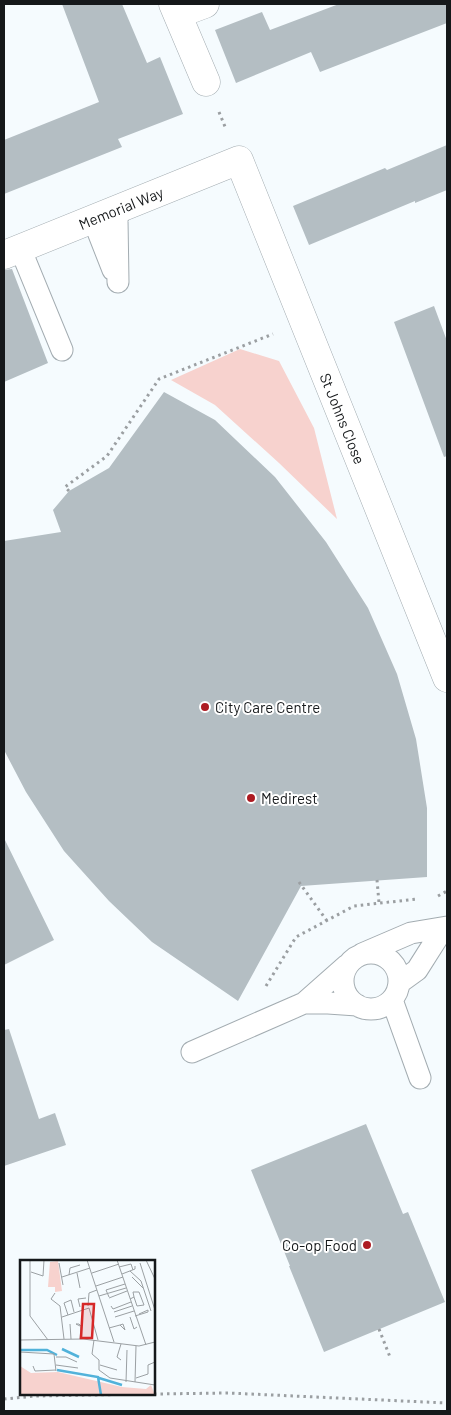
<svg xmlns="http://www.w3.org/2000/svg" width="451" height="1415" font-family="Barlow,sans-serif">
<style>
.green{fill:#f7d2ce}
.building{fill:#b4bec3}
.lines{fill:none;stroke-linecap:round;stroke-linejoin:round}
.service-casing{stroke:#a3acb1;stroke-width:23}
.minor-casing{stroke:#a3acb1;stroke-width:29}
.path{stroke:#9b9fa2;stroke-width:3;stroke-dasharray:2.5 4;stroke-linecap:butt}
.service{stroke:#fff;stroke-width:21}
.minor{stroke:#fff;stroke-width:28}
.poi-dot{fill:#ad1b22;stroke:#fff;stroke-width:2}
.labels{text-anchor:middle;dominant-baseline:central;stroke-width:4;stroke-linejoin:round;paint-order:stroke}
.street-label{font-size:15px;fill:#15181a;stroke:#fff}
.poi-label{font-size:15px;fill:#15181a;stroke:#fff;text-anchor:start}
.inset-river{fill:none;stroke:#51b2da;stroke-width:2.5}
.inset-road{fill:none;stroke:#9ba0a3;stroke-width:1}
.view{fill:#d62828;fill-opacity:0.15;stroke:#d62828;stroke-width:2.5}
.inset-edge{fill:none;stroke:#15181a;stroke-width:2.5}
</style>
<rect width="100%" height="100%" fill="#f5fbfe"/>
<path class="green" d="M240 349 279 361 314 428 337 519 279 463 215 405 171 380Z"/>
<path class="building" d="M62 4H122L147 63 160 57 183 114 118 139 122 147 4 194V140L99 102Z
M339 4H447V23L320 72 311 52 236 83 215 30 262 12 270 30Z
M447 145V190L415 203V201L309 245 293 206 385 168 387 170Z
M12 269 48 363 4 382V270Z
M434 306 447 341V456L444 457 394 322Z
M164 392 215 420 275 477 326 542 368 608 397 674 416 739 427 808V877L301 886 238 1001 152 942 109 901 64 851 26 792 4 750V541L61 532 53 510 69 491 109 468Z
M4 838 54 940 4 965Z
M9 1029 39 1119 55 1113 66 1145 4 1166V1030Z
M366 1124 403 1214 408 1212 445 1302 324 1352 289 1266H290L251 1170Z"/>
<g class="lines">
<g class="service-casing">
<path id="service" d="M93 219 113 270
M20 248 62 350
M118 282 117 219 121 208
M343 981a28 28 0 1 1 56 0a28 28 0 1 1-56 0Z
M362 954 411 933 447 927
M399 983 417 970 443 929
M392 1000 420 1078
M304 1003 347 965
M192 1052 304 1003H328L357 1005"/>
</g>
<g class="minor-casing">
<g id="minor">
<path d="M173 4 206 82"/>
<path d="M178 14 205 4"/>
<path id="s1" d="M4 255 239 160 447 678"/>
</g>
</g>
<path class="path" d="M219 112 226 129
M69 491 65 487 107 456 159 379 273 334
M377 880 379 903
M299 882 327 921
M438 896 447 891
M266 986 296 937 354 906 417 899
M379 1329 390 1357
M154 1394 228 1393 447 1403
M4 1399 36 1396 146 1394"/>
<use href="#service" class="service"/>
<use href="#minor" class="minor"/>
</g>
<g class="poi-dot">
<circle cx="205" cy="707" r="5"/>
<circle cx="251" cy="798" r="5"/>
<circle cx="367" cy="1245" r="5"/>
</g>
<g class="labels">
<g class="street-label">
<text stroke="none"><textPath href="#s1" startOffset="126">Memorial Way</textPath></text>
<text stroke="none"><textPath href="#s1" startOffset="532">St Johns Close</textPath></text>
</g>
<g class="poi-label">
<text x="215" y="707">City Care Centre</text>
<text x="261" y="798">Medirest</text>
<text x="357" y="1245" text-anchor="end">Co-op Food</text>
</g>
</g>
<g transform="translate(20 1260)">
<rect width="135" height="135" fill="#f5fbfe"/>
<path d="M38 1 42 31 35 32V27H28L30 2ZM0 106 11 113 38 112 102 127 126 129 131 125 135 135H0Z" fill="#f7d2ce"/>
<path class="inset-river" d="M42 89 59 97M0 90H27L37 95M37 110 78 117 81 135M79 118 102 125"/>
<path class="inset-road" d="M10 0V56L28 80M67 0 94 82M97 0 126 85M126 0 135 19M39 3 43 25M120 3 135 50M99 7 111 4 113 10M110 11 121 21 131 51M11 12 23 16 24 0M57 13 60 28M72 13 99 4M102 14 115 9V6M49 15 50 8 60 5M42 17 70 8M112 17 124 29M76 26 103 17M35 33 31 39 40 46 44 79M79 36 106 28M89 37 86 30 105 24M89 38 107 31M110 39 114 37 117 46 124 45 119 32H113L114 37M68 46 69 33 77 30M91 46 93 49 111 42M60 47 58 39 66 38M94 52 112 46M48 55 44 43 51 40 54 52M115 56 128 52V50L119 54M42 57 69 48 78 80M95 57 114 51M110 57 114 69 117 67M50 64 51 79M89 68 100 65 103 64 105 70 100 65M60 79 61 66 59 64H56L60 66M0 80 63 79 119 86 135 82M74 80 72 94 79 100V110M0 92 34 94 36 111M36 97H46L57 102M101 100 97 97 101 84M36 105 58 108M80 105 97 110M13 106 15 111 36 110M79 110 90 118 135 125M116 118 128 114V105L135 102M106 122 107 90M115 122 116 86"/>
<path class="view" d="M63 44H74L72 78H61Z"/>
<rect width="135" height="135" class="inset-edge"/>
</g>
<rect width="451" height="1415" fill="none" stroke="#15181a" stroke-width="10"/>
</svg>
